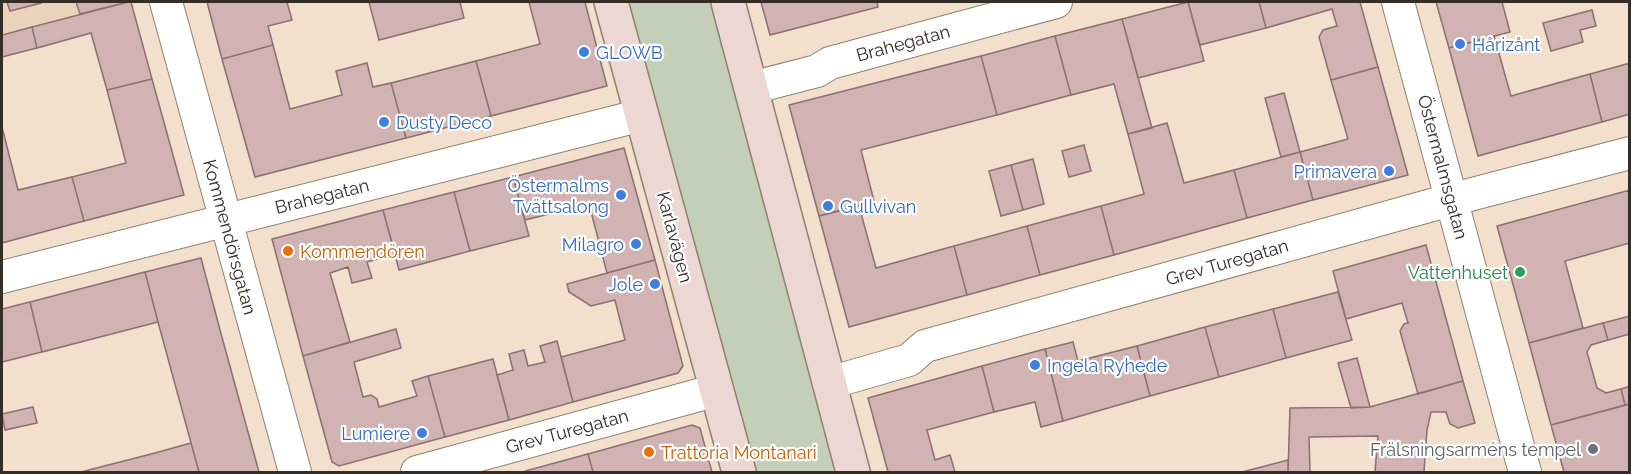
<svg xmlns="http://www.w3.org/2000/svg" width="1631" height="474" font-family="Raleway,sans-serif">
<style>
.built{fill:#ebd3bb}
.green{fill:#c3cfb9}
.building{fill:#d0b3b2;stroke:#8a706e;stroke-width:1.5}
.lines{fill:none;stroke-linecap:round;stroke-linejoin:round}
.street-casing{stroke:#91806e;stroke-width:34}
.secondary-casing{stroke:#91806e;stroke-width:36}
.street{stroke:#fff;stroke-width:32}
.secondary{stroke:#edd7d2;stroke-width:33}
.shop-dot{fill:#3f7fe0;stroke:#fff;stroke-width:2}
.food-dot{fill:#e8710a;stroke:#fff;stroke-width:2}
.leisure-dot{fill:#2e9e5b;stroke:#fff;stroke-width:2}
.worship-dot{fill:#6b7280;stroke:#fff;stroke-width:2}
.labels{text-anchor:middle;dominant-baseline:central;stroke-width:4.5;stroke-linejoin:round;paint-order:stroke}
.street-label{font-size:18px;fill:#352e27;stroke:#fff}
.shop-label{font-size:18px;fill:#366cbe;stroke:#fff;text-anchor:start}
.food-label{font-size:18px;fill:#c56008;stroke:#fff;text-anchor:start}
.leisure-label{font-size:18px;fill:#27864d;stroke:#fff;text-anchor:end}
.worship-label{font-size:18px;fill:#5b616d;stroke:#fff;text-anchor:end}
</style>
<rect width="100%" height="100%" fill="#f2dfcc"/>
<path class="built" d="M2 2H138L2 34Z"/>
<path class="green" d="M629 2H710L837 472H756Z"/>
<path class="building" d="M7 2H40L41 3 10 11Z
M76 2H128L80 14Z
M128 2H131L152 79 107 90 91 33 37 48 32 27Z
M207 2H287L292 20 268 26 273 45 222 59Z
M369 2H460L464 18 379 40Z
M529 2H585L607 86 491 116 476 61 540 44Z
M761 2H877L878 7 770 35Z
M1188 2 1204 61 1138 78 1122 19Z
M1188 2H1259L1266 28 1200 45Z
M1259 2H1360L1378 67 1331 80 1319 37 1323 30 1337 26 1332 9 1266 28Z
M1436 2H1502L1510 32 1449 48Z
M1592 10 1596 26 1580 30 1583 42 1551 51 1543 23Z
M1122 19 1152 128 1128 134 1114 84 1071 95 1055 36Z
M32 27 37 48 2 57V35Z
M1055 36 1071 95 997 115 981 56Z
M1494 36 1511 96 1590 74 1602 122 1478 156 1449 48Z
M273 45 290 109 342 95 336 71 367 63 373 87 391 83 406 138 255 177 222 59Z
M981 56 997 115 861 150 874 201 819 216 789 105Z
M476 61 491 116 406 138 391 83Z
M1630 63V114L1602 122 1590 74Z
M1378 67 1408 175 1313 200 1300 152 1348 139 1331 80Z
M152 79 184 195 84 221 72 177 126 163 107 90Z
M1284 93 1300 152 1281 157 1265 98Z
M1167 123 1184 183 1234 170 1247 218 1114 255 1101 206 1144 194 1128 134Z
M2 127 18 190 72 177 84 221 2 243Z
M1084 145 1091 171 1069 177 1062 151Z
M624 148 655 260 607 273 589 204 525 220 513 177Z
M1300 152 1313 200 1247 218 1234 170Z
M1033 159 1044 204 1023 210 1011 165Z
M1011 165 1023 210 1001 216 989 171Z
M513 177 529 236 470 251 454 192Z
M1630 190V243L1565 261 1583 328 1529 343 1497 226Z
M454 192 470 251 399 270 383 210Z
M859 206 876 268 954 246 967 295 849 327 819 216Z
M1101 206 1114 255 1040 275 1027 226Z
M383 210 395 254 367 262 372 278 352 283 348 267 330 273 350 342 303 356 272 239Z
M1027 226 1040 275 967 295 954 246Z
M1426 245 1463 381 1418 394 1400 331 1404 324 1408 323 1402 303 1346 319 1333 271Z
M201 258 220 330 259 472H199L158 322 145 272Z
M655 260 683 366 678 373 573 402 561 357 625 340 615 300 591 306 569 292 567 284Z
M145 272 158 322 42 352 30 302Z
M1338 292 1352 340 1286 358 1273 309Z
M30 302 42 352 2 362V309Z
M1273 309 1286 358 1219 377 1205 327Z
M1630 316V334L1608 340 1603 323Z
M1603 323 1608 340 1591 345 1587 352 1597 388 1606 393 1621 389 1625 405 1551 425 1529 343Z
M1205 327 1219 377 1150 396 1137 346Z
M396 329 401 348 354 362 363 397 371 395 377 399 379 407 417 396 412 381 428 376 445 437 339 466 332 462 303 356Z
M557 341 573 402 509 420 497 375 513 370 509 354 524 350 528 366 545 362 540 346Z
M1073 342 1078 361 1137 346 1150 396 1063 421 1045 349Z
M1045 349 1063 421 1041 427 1035 402 994 412 982 366Z
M1357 358 1370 407 1351 408 1338 363Z
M493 359 509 420 445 437 428 376Z
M982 366 994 412 927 430 935 460 950 455 955 472H888L868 398Z
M1463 381 1475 423 1458 428 1450 424 1446 412H1431L1427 430 1424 472H1375L1378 436 1309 437 1310 472H1288L1290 408 1370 407Z
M1630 386V404L1625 405 1621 389Z
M1630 404V472H1564L1551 425Z
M33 407 37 423 5 430 2 414Z
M692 425 700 428 712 472H593L588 454Z
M191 443 199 472H81L155 453Z
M588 454 593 472H525V471Z
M1288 460V472H1242Z"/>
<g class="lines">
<g class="street-casing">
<path id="street" d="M166 2 295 472
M1398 2 1525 472
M751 88 817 71 830 63 1056 2
M2 277 642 115
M829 383 909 360 925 346 1450 200 1630 153
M417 472 717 390"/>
</g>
<g class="secondary-casing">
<path id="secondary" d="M611 2 739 472
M728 2 853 472"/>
</g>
<use href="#street" class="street"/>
<use href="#secondary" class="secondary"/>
</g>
<g class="shop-dot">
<circle cx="1460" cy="44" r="6"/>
<circle cx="584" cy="52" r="6"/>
<circle cx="384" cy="122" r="6"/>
<circle cx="1389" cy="171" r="6"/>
<circle cx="621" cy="195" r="6"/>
<circle cx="828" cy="206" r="6"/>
<circle cx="636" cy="244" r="6"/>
<circle cx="655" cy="284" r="6"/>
<circle cx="1035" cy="365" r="6"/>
<circle cx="422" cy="433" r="6"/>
</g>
<g class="food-dot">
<circle cx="288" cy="251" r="6"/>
<circle cx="649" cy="452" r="6"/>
</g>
<circle class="leisure-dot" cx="1520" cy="272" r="6"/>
<circle class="worship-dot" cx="1593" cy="449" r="6"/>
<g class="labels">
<g class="street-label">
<text transform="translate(903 43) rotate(-15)">Brahegatan</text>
<text transform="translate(1443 167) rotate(75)">Östermalmsgatan</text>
<text transform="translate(322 196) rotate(-14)">Brahegatan</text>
<text transform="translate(230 237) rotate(75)">Kommendörsgatan</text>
<text transform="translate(675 237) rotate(75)">Karlavägen</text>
<text transform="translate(1227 262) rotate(-16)">Grev Turegatan</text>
<text transform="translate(567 431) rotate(-15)">Grev Turegatan</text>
</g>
<g class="shop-label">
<text x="1472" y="44">Hårizånt</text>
<text x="596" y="52">GLOWB</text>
<text x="396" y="122">Dusty Deco</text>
<text x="1377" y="171" text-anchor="end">Primavera</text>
<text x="609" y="185" text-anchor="end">Östermalms<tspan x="609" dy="21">Tvättsalong</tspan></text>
<text x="840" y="206">Gullvivan</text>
<text x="624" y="244" text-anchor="end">Milagro</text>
<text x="643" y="284" text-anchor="end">Jole</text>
<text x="1047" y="365">Ingela Ryhede</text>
<text x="410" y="433" text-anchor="end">Lumiere</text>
</g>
<g class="food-label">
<text x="300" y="251">Kommendören</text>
<text x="661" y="452">Trattoria Montanari</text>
</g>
<g class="leisure-label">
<text x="1508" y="272">Vattenhuset</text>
</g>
<g class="worship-label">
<text x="1581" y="449">Frälsningsarméns tempel</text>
</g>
</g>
<rect width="1631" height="474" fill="none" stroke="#352e27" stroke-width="6"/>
</svg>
